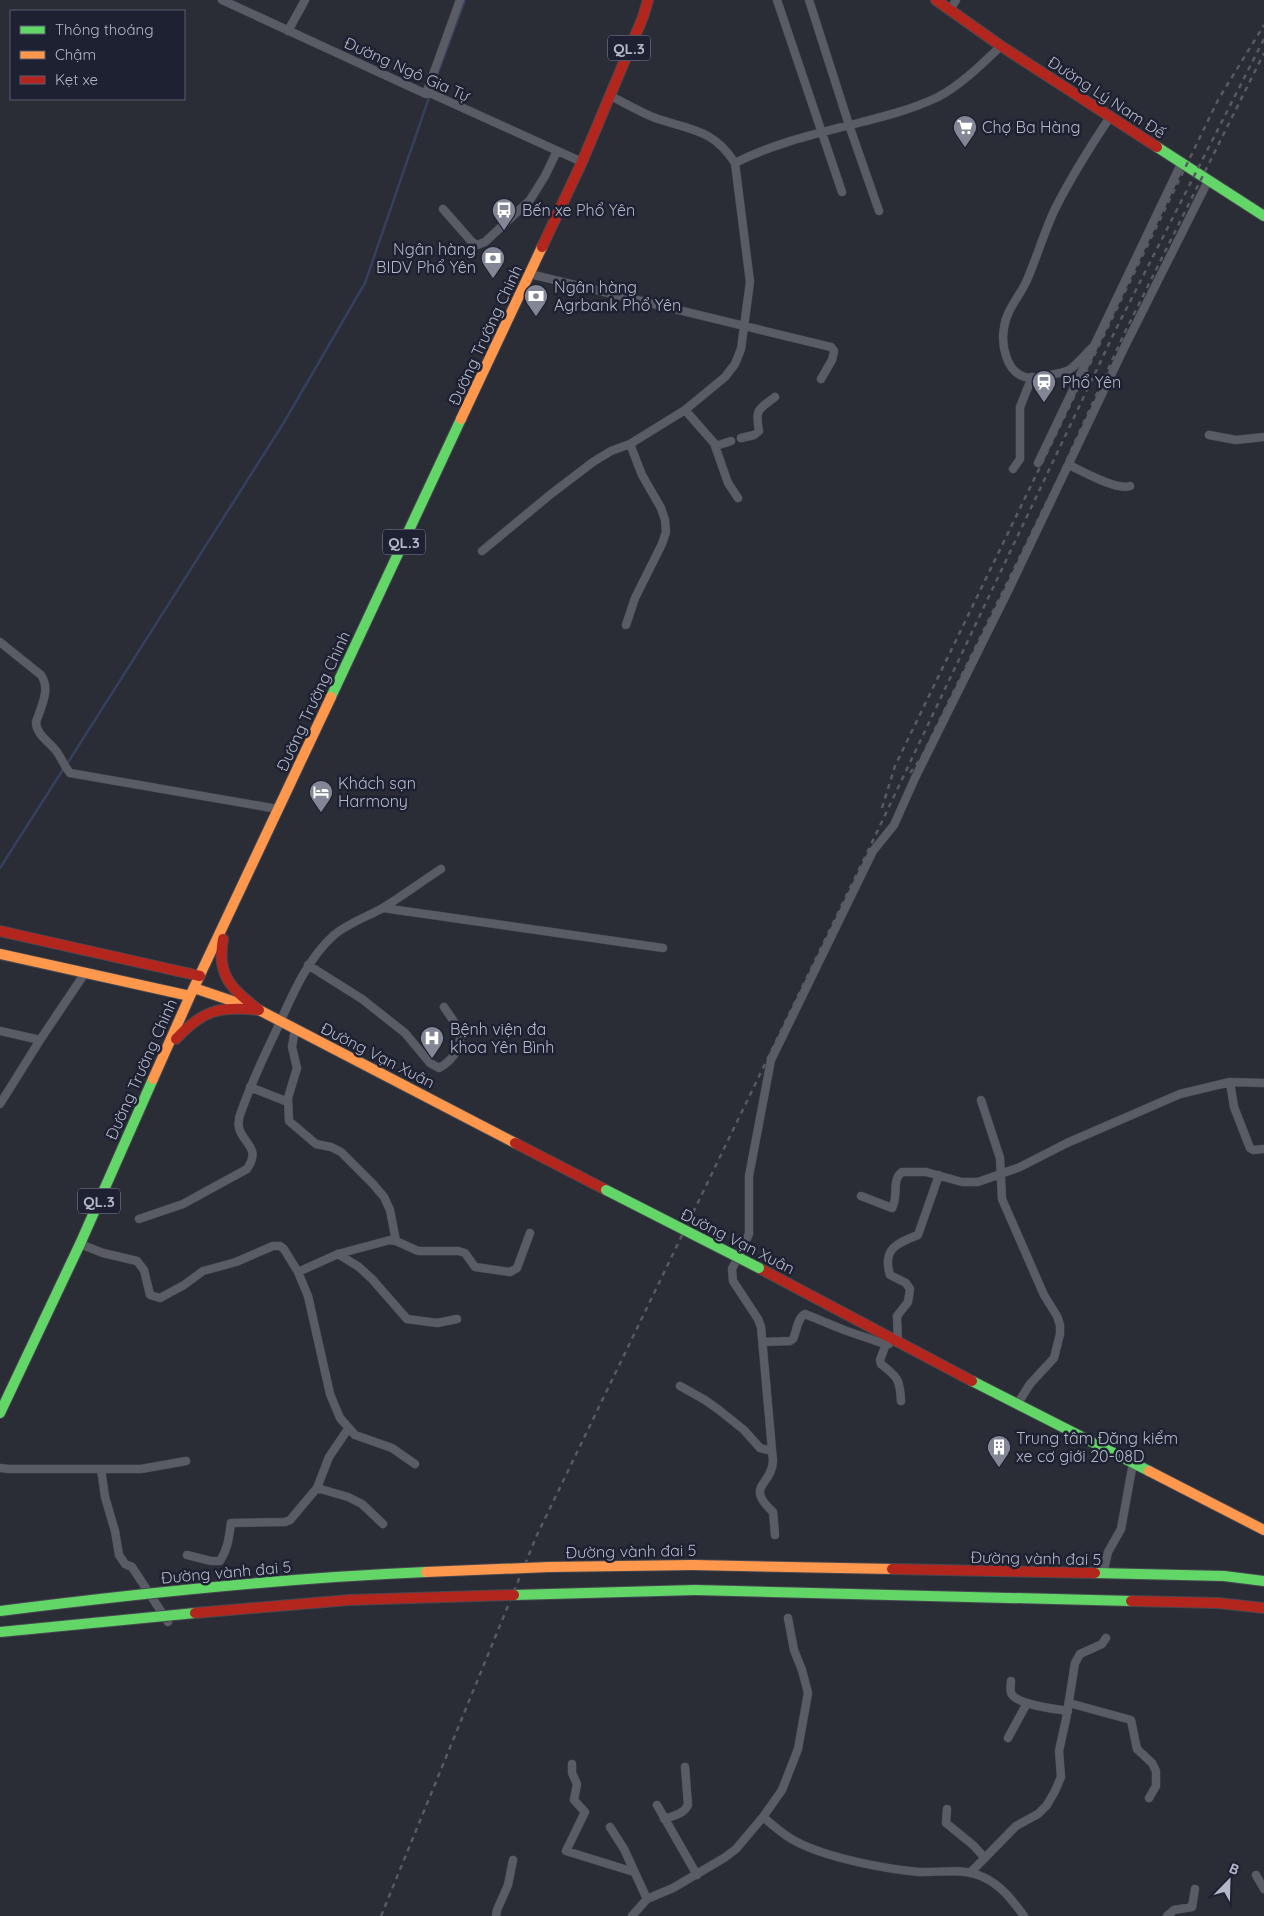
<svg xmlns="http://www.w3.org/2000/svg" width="1264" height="1916" font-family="Quicksand,sans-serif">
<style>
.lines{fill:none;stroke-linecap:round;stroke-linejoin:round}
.stream{stroke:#373f5f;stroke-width:2.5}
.street-casing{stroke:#464850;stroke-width:9}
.fast-casing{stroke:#464850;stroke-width:12}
.slow-casing{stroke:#464850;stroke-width:12}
.jam-casing{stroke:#464850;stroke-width:12}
.street{stroke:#595c65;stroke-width:8}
.fast{stroke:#63d668;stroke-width:10}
.slow{stroke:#ff974d;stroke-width:10}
.jam{stroke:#b3261e;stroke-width:10}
.rail{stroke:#585a62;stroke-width:2.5;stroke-dasharray:5 5;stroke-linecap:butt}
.fast-bridge-casing{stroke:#464850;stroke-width:12;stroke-linecap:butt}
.slow-bridge-casing{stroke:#464850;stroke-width:12;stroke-linecap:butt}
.jam-bridge-casing{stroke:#464850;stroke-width:12;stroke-linecap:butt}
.fast-bridge{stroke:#63d668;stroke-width:10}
.slow-bridge{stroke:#ff974d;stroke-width:10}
.jam-bridge{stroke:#b3261e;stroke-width:10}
.labels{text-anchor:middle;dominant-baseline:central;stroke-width:5;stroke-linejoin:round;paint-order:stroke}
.shield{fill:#1d2131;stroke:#868a9b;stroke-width:1}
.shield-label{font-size:15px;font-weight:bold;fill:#b3b7c8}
.street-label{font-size:16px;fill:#b3b7c8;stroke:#1d2131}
.poi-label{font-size:16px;fill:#b3b7c8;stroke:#1d2131;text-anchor:start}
</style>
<rect width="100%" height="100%" fill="#2a2c36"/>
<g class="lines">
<path class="stream" d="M67 764 283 424 365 283 433 86 465 0
M0 868 64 768"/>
<g class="street-casing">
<path id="street" d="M222 0 426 94 430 93 582 162
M777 0 842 192
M809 0 849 125 879 211
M950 10 956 0
M288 31 305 0
M426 94 460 0
M735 163C774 143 816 134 858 123 886 116 913 109 938 97 962 84 982 64 1001 46
M443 209 472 242 477 245 485 242 530 200 545 176 557 151
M530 274 831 347 834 351 832 360 821 379
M1094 346C1086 353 1078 364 1069 370 1064 373 1031 379 1025 377 1006 372 1001 344 1004 328 1006 310 1020 296 1027 280 1037 257 1044 232 1055 209 1071 177 1090 147 1110 117
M685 410 714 443 728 483 738 498
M1209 435 1236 440 1264 437
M741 438 754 435 759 431C755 409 758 410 775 397
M716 446 731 441
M1038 463 1181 164
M1069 465C1082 471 1117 491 1130 486
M1013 469 1020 459V407L1032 377
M482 551 551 494 593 462 611 451 630 444 685 410 725 377 735 364 741 349 750 282 735 163C714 130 692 130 658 119 641 113 625 103 609 95
M626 625 635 598 662 544 666 532 665 520 661 508 642 475 630 444
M0 642 41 675C51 689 41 707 36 722 36 735 50 742 57 752 62 759 64 766 70 773L278 809
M383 908 663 948
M308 965 362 999 405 1033 430 1063 439 1068C450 1062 461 1050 460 1036 459 1026 449 1015 444 1007
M295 1029 292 1047 297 1068 288 1098 289 1121 316 1144 331 1147 341 1152 373 1184 384 1197 390 1210 396 1241
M0 1031 40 1040
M1230 1082 1234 1107 1250 1148 1253 1150 1264 1149
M250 1087 288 1102
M981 1100 1000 1158 1002 1199 1044 1295 1057 1316 1060 1325V1334L1054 1358 1030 1384 1018 1403
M0 1104 40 1040 85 973
M861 1196 892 1208C899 1197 891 1180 902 1172H926L962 1182H978L1020 1167 1067 1143 1180 1094 1230 1082 1264 1083
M139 1219 183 1204 247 1169C266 1142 229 1142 241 1112 251 1084 263 1058 276 1031 291 998 306 960 334 935 347 924 366 917 381 909 401 897 421 882 441 869
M80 1244 103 1253 137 1261 144 1270 150 1295 160 1298 184 1285 203 1271 236 1262 273 1246H280L284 1249 298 1272 308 1296 330 1394 340 1418 355 1435 392 1448 415 1464
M338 1254 359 1267 372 1279 407 1319 437 1323 457 1319
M298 1272 338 1254 390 1240 396 1241 418 1251H458L465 1253 475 1267 510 1272 517 1268 530 1233
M763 1342 790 1341 793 1339C797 1331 797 1318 805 1314L844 1330 882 1343 889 1344 890 1341
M898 1343 897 1316 908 1302 910 1289 906 1283 890 1275C882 1249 897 1243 918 1235L939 1175
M886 1344 880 1360 881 1364C898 1377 900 1380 901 1401
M680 1386 705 1400 719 1410 744 1430 760 1448 772 1451
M0 1468 9 1469H141L186 1461
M101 1469 105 1497 115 1531 119 1555 125 1564 132 1567 168 1622
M317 1488 348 1497 362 1504 383 1524
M775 1535 773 1512C744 1485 772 1486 773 1461L761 1327 758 1319 733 1281 732 1269 749 1234V1176L771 1060 873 851 894 825 915 778 1008 591 1125 346 1208 181
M187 1555 211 1561H220C228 1549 229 1537 231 1523L285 1522 290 1520 317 1488 329 1457 348 1429
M1104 1570 1108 1552 1121 1529 1133 1463
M1011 1681C1011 1684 1010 1690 1011 1693 1016 1705 1056 1709 1068 1711
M1069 1703 1131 1720 1137 1749 1152 1763 1156 1771V1786L1149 1798
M1008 1738 1027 1703
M572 1764V1773L577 1784 574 1800 585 1812 566 1851 634 1872
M657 1805 697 1875
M947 1809 946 1823 973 1845 985 1858
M763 1817C774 1826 784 1836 797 1842 828 1858 885 1869 919 1872 940 1873 963 1867 983 1877 1001 1885 1013 1901 1024 1916
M664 1819C673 1816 684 1814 688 1805L685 1767
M610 1827 624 1849 647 1899
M970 1873 1016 1826 1038 1814 1047 1805 1055 1791 1061 1777 1059 1751 1066 1719 1075 1663 1080 1654 1102 1644 1106 1638
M1256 1875 1264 1889
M496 1916 497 1910 508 1885 513 1860
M632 1916 647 1899 673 1888 724 1858 736 1849 763 1817 782 1790 798 1749 808 1693 802 1670 794 1650 788 1618
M1167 1916 1174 1910 1192 1907 1195 1889"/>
</g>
<g class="fast-casing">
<path id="fast" d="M1157 147 1264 216
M331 697 461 419
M972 1381 1149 1471
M0 1413 80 1244 153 1079
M1095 1573 1224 1576 1264 1581
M695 1590 1131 1601"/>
</g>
<g class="slow-casing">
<path id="slow" d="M461 419 542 247
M0 954 190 996
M194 988 259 1010 515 1143
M153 1079 190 996 331 697
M1149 1471 1264 1530
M693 1565 892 1569"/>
</g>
<g class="jam-casing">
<path id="jam" d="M936 0 1001 46 1157 147
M542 247 582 162 643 17 648 0
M0 931 200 976
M223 939C216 976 232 989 259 1010
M176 1039C203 1010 219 1006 258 1010
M515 1143 606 1190
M759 1268 972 1381
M892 1569 1095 1573
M1131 1601 1218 1603 1264 1608"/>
</g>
<use href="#street" class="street"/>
<use href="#fast" class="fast"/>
<use href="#slow" class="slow"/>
<use href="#jam" class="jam"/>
<path class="rail" d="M910 773 921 758 1059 477 1125 332 1264 53
M882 808 895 766 1218 100 1264 25
M381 1916 537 1535 867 853 1116 329 1264 39"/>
<g class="fast-bridge-casing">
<path id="fast-bridge" d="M606 1190 759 1268
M514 1595 695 1590
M0 1611C141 1593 284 1578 426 1572
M0 1632 195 1613"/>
</g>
<g class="slow-bridge-casing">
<path id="slow-bridge" d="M426 1572 549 1567 693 1565"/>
</g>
<g class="jam-bridge-casing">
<path id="jam-bridge" d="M195 1613 349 1600 514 1595"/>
</g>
<use href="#fast-bridge" class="fast-bridge"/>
<use href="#slow-bridge" class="slow-bridge"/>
<use href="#jam-bridge" class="jam-bridge"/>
</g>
<defs>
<g id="supermarket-pin" transform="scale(1.25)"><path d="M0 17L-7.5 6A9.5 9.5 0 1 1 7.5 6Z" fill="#838695" stroke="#1d2131"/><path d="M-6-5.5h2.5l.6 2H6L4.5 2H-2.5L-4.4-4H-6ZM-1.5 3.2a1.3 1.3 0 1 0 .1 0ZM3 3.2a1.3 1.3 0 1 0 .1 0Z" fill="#fff"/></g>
<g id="bus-pin" transform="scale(1.25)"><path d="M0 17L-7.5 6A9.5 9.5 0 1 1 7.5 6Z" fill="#838695" stroke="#1d2131"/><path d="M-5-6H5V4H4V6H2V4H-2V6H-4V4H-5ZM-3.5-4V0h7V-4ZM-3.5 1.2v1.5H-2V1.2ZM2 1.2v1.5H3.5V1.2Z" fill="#fff"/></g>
<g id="bank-pin" transform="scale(1.25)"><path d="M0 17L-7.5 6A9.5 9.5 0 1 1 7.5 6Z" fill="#838695" stroke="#1d2131"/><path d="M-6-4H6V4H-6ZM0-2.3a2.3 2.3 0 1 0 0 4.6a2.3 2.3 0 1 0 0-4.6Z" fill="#fff"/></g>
<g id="station-pin" transform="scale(1.25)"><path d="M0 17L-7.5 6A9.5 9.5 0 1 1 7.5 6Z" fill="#838695" stroke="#1d2131"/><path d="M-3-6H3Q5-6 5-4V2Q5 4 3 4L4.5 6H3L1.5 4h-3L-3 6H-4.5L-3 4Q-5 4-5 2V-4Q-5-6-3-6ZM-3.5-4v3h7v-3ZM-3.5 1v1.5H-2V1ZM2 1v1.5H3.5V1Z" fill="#fff"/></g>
<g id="hotel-pin" transform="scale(1.25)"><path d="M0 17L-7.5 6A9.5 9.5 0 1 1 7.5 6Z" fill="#838695" stroke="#1d2131"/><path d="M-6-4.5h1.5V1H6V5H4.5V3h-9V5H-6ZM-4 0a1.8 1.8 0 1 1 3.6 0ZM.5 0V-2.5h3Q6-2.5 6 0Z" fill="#fff"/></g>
<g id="hospital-pin" transform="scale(1.25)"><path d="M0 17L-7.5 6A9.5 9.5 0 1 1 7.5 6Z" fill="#838695" stroke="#1d2131"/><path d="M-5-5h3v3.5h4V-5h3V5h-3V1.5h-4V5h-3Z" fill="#fff"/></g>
<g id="building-pin" transform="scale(1.25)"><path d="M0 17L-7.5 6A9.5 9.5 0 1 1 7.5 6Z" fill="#838695" stroke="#1d2131"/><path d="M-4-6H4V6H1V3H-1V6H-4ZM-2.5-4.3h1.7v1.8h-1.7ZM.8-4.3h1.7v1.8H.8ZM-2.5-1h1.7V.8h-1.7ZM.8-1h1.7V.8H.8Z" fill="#fff"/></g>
</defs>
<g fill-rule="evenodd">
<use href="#supermarket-pin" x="965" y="127"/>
<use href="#bus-pin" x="504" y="210"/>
<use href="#bank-pin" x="493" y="258"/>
<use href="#bank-pin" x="536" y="296"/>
<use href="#station-pin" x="1044" y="382"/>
<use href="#hotel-pin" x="321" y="792"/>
<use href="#hospital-pin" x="432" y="1038"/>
<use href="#building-pin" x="999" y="1447"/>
</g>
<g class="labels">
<g class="shield">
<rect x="608" y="35.5" width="42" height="25" rx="4"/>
<rect x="383" y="529.5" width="42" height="25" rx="4"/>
<rect x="78" y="1188.5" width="42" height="25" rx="4"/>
</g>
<g class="shield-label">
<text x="629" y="48">QL.3</text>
<text x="404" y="542">QL.3</text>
<text x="99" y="1201">QL.3</text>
</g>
<g class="street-label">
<text transform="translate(407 69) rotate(24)">Đường Ngô Gia Tự</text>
<text transform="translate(1107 97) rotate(33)">Đường Lý Nam Đế</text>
<text transform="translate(485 335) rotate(-65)">Đường Trường Chinh</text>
<text transform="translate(313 701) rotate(-65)">Đường Trường Chinh</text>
<text transform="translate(378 1055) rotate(27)">Đường Vạn Xuân</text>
<text transform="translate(141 1069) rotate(-66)">Đường Trường Chinh</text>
<text transform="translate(738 1241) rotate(27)">Đường Vạn Xuân</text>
<text transform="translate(631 1551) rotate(-1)">Đường vành đai 5</text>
<text transform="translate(1036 1558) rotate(1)">Đường vành đai 5</text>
<text transform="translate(226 1572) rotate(-5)">Đường vành đai 5</text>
</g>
<g class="poi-label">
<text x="982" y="127">Chợ Ba Hàng</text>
<text x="522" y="210">Bến xe Phổ Yên</text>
<text x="476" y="249" text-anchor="end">Ngân hàng<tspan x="476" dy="18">BIDV Phổ Yên</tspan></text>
<text x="554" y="287">Ngân hàng<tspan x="554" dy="18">Agrbank Phổ Yên</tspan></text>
<text x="1062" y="382">Phổ Yên</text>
<text x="338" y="783">Khách sạn<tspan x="338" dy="18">Harmony</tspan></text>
<text x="450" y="1029">Bệnh viện đa<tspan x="450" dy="18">khoa Yên Bình</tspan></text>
<text x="1016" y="1438">Trung tâm Đăng kiểm<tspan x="1016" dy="18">xe cơ giới 20-08D</tspan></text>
</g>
</g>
<rect x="10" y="10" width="175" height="90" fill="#1d2131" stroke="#595d6d"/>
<rect x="20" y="26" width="25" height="8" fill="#63d668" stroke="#595d6d"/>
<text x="55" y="35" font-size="15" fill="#b3b7c8">Thông thoáng</text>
<rect x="20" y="51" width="25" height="8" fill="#ff974d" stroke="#595d6d"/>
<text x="55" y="60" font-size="15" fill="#b3b7c8">Chậm</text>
<rect x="20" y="76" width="25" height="8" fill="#b3261e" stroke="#595d6d"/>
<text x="55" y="85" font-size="15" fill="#b3b7c8">Kẹt xe</text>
<g transform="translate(1229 1881) rotate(23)" stroke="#1d2131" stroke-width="4" paint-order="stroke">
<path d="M0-4L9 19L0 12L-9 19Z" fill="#b3b7c8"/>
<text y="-8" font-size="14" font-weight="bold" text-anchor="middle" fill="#b3b7c8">B</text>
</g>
</svg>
